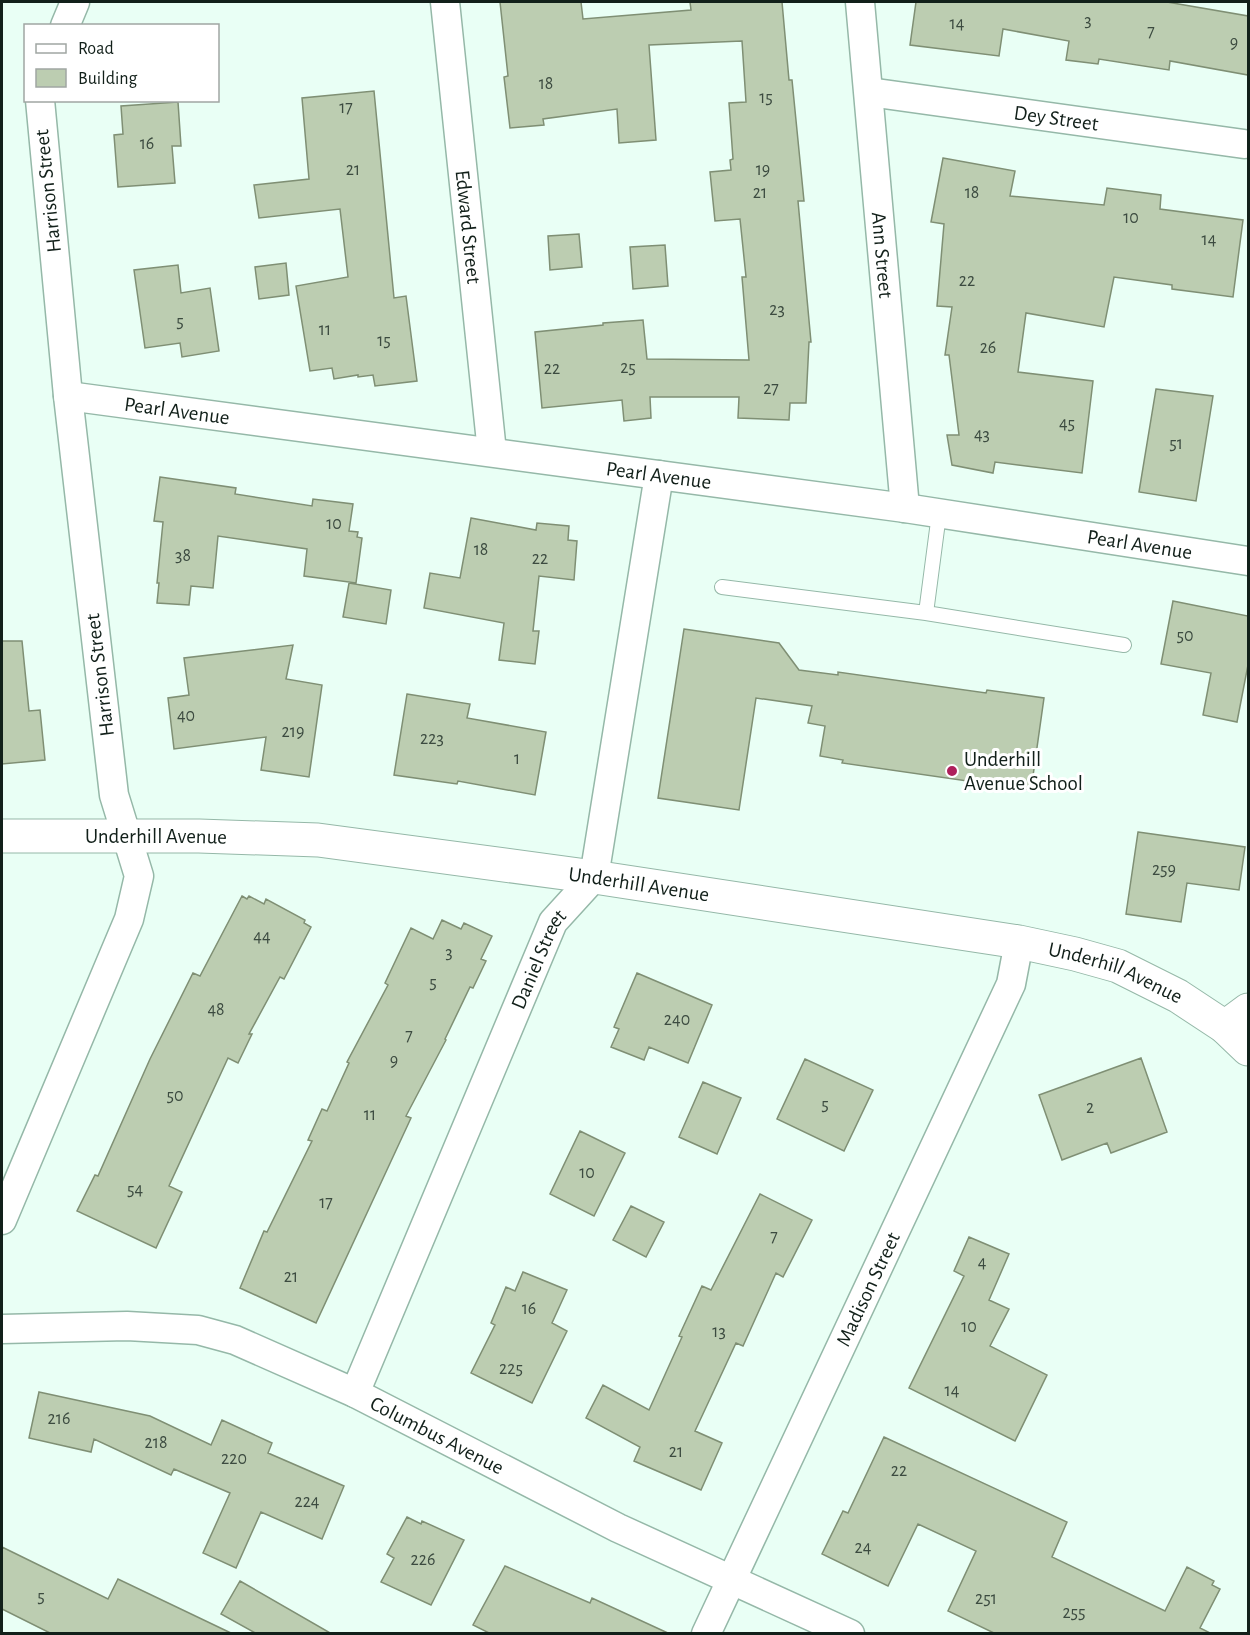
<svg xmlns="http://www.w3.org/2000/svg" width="1250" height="1635" font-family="'Alegreya Sans',sans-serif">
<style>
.building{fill:#bccdb1;stroke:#7f8f74;stroke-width:1.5}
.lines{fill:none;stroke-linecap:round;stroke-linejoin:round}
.lane-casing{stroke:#95b8a8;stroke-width:16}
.street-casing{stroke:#95b8a8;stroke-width:31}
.secondary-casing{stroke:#95b8a8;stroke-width:35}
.lane{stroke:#fff;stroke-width:14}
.street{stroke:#fff;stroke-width:28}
.secondary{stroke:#fff;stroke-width:33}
.poi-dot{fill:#ae205b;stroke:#fff;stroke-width:2}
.labels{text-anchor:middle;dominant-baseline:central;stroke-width:6;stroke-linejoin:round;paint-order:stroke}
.number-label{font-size:18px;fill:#3c4b40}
.street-label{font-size:21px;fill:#12201a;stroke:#fff}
.poi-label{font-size:21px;fill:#12201a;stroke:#fff;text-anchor:start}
</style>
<rect width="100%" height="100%" fill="#e9fff5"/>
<path class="building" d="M500 2H581L583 19 691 10 690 2H782L789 80H792L804 201H798L811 342H809L806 403H790L789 420 738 418 739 397H650L651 418 624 421 622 400 542 408 535 332 603 325V323L643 320 647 359 749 360 742 277H746L740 219 715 221 710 172 731 170 730 160 733 159 729 103 746 102 742 41 649 45 656 140 619 143 617 109 543 119 544 125 510 128 504 77 508 76Z
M916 2H1167L1248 16V75L1170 61 1169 70 1099 59 1098 64 1066 60 1069 41 1003 29 999 56 910 45Z
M374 91 394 298 406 296 417 381 375 386 373 375 358 377V375L334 379 332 368 310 371 296 286 348 277 340 209 259 218 254 185 309 179 302 98Z
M178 102 181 146H172L175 183 118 187 114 135 123 134 121 106Z
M943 158 1015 171 1010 196 1104 205 1107 188 1161 195 1160 209 1243 220 1233 297 1172 289V285L1114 277 1104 327 1026 313 1018 372 1093 381 1082 473 995 462 993 473 952 465 947 435H959L949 355H945L952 307 937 306 944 224 931 222Z
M579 234 582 267 550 270 548 236Z
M665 245 668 286 633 289 630 247Z
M286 263 289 295 259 299 255 267Z
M178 265 181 293 210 288 219 351 182 357 180 343 145 348 134 270Z
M1156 389 1213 396 1196 501 1139 492Z
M160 477 236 488 235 494 312 506 313 499 353 504 349 531 358 532 357 537 362 538 356 583 304 576 307 549 218 536 213 588 191 586 189 605 157 603 159 583H157L163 522 154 521Z
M471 518 536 530 537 523 569 526 568 540 577 541 574 580 539 576 533 631H539L535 664 499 660 504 623 424 608 430 573 460 578Z
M349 583 391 590 386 624 343 617Z
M1173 601 1248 616V665L1237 722 1203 715 1211 673 1161 664Z
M684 629 779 643 799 670 838 675V672L986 693 987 690 1044 698 1031 790 842 763 843 760 820 756 825 726 808 723 812 706 756 698 739 810 658 798Z
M2 641H22L29 711 40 710 45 760 2 764Z
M293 645 286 679 322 685 309 777 261 770 266 737 174 749 168 698 189 695 184 658Z
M407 694 470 704 467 718 546 732 535 795 458 781 457 784 394 775Z
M1138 832 1245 847 1239 890 1187 883 1181 922 1126 914Z
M242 896 247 899 249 896 264 904 266 899 305 920 304 923 311 927 284 979 280 977 249 1034H252L238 1063 228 1058 169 1186 182 1192 156 1248 77 1211 95 1175 98 1176 150 1059 193 973 200 976Z
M442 920 461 929 464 923 492 936 481 959 486 961 473 988 470 987 445 1039 446 1040 406 1116 411 1118 316 1323 240 1288 264 1231 267 1232 312 1141 308 1140 322 1109 327 1111 349 1063 347 1062 388 985 385 983 411 928 433 939Z
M637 973 712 1005 688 1063 649 1047 644 1060 611 1047 619 1029 614 1027Z
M1141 1058 1167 1132 1111 1153 1107 1143 1062 1160 1039 1095Z
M805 1059 873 1090 844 1151 777 1119Z
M703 1082 741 1098 717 1154 679 1137Z
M580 1131 625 1153 594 1216 550 1194Z
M760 1194 812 1220 783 1277 776 1273 743 1346 736 1343 695 1431 722 1443 701 1490 634 1461 640 1447 586 1418 603 1385 649 1410 682 1337 679 1336 702 1286 711 1290Z
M631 1206 664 1222 646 1257 613 1240Z
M969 1237 1009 1254 989 1300 1009 1309 990 1346 1047 1375 1015 1441 909 1388 964 1276 954 1271Z
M523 1272 567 1290 552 1323 567 1331 532 1403 471 1373 495 1325 491 1323 506 1287 515 1291Z
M39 1392 150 1416 211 1445 222 1420 272 1443 268 1453 344 1486 322 1539 261 1512 236 1568 203 1553 230 1493 174 1469 171 1475 94 1439 91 1452 29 1438Z
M884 1437 1067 1522 1052 1557 1165 1611 1187 1567 1214 1581 1212 1585 1220 1589 1200 1628 1212 1634H996L948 1611 976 1551 918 1524 888 1586 822 1554 843 1511 848 1513Z
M407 1517 421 1524 422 1521 464 1540 431 1605 381 1582 394 1558 387 1554Z
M2 1547 108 1599 118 1579 233 1634H52L2 1609Z
M505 1566 590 1603 592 1598 670 1634H491L473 1625Z
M240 1581 332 1634H257L221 1614Z"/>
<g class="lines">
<g class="lane-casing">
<path id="lane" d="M722 587 926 613 939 514
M926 613 1124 645"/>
</g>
<g class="street-casing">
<g id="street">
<path id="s1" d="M445 2 492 452"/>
<path id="s2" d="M860 2 905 508"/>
<path d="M65 26 75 2"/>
<path id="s3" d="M869 92 1244 144"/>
<path id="s4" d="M68 396 905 508 1248 561"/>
<path d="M2 1220 129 919 139 876 114 795 68 396 40 100"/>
<path id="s5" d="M2 1329 127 1326 198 1330 235 1340 355 1393 618 1528 850 1634"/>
<path id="s6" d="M355 1393 553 922 594 877 659 475"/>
<path id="s7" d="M706 1634 1011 984 1019 942"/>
</g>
</g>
<g class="secondary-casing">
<g id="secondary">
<path id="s8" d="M2 836H199L318 840 594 877 1019 942 1075 954 1118 966 1178 996 1225 1027 1248 1049"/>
<path d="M1225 1027 1248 1010"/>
</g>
</g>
<use href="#lane" class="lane"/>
<use href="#street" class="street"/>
<use href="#secondary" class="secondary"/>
</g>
<circle class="poi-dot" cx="952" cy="771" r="6"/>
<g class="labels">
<g class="number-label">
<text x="1088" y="21">3</text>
<text x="957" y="24">14</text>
<text x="1151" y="32">7</text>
<text x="1234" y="43">9</text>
<text x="546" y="84">18</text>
<text x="766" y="98">15</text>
<text x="346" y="108">17</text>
<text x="147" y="144">16</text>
<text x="353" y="170">21</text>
<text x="763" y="170">19</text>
<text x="760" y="193">21</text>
<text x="972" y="193">18</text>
<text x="1131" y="218">10</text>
<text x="1209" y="240">14</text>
<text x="967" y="281">22</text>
<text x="777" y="310">23</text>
<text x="180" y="322">5</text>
<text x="325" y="330">11</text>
<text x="384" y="341">15</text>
<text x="988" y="348">26</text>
<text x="628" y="368">25</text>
<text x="552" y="369">22</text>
<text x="771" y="389">27</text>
<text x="1067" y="424">45</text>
<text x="982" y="435">43</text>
<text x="1176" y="444">51</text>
<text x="334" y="524">10</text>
<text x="481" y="550">18</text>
<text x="183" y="556">38</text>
<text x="540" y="559">22</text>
<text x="1185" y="636">50</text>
<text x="186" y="716">40</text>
<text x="293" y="732">219</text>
<text x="432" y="739">223</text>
<text x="517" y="759">1</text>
<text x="1164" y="870">259</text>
<text x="262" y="937">44</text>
<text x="449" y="953">3</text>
<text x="433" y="983">5</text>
<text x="216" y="1010">48</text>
<text x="677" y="1020">240</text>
<text x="409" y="1036">7</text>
<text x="394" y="1061">9</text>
<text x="175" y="1096">50</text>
<text x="825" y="1105">5</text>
<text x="1090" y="1108">2</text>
<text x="370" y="1115">11</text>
<text x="587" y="1173">10</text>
<text x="135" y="1190">54</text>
<text x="326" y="1203">17</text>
<text x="774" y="1237">7</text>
<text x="982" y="1263">4</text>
<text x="291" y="1277">21</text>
<text x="529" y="1309">16</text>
<text x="969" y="1327">10</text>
<text x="719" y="1332">13</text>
<text x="511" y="1369">225</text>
<text x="952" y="1391">14</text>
<text x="59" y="1419">216</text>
<text x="156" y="1443">218</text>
<text x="676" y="1452">21</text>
<text x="234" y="1459">220</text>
<text x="899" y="1471">22</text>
<text x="307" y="1502">224</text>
<text x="863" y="1548">24</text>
<text x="423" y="1560">226</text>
<text x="41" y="1597">5</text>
<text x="986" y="1599">251</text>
<text x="1074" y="1613">255</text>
</g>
<g class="street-label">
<text stroke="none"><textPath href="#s3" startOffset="189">Dey Street</textPath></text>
<text transform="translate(48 191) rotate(-96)">Harrison Street</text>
<text stroke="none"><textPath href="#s1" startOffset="226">Edward Street</textPath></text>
<text stroke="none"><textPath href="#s2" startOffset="254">Ann Street</textPath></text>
<text stroke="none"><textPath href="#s4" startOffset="110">Pearl Avenue</textPath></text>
<text stroke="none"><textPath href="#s4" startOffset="596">Pearl Avenue</textPath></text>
<text stroke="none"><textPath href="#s4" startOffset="1082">Pearl Avenue</textPath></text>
<text transform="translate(100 675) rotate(-97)">Harrison Street</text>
<text stroke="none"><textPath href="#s8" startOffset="154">Underhill Avenue</textPath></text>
<text stroke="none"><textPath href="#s8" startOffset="640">Underhill Avenue</textPath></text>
<text stroke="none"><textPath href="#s6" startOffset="471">Daniel Street</textPath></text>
<text stroke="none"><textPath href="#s8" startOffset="1126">Underhill Avenue</textPath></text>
<text stroke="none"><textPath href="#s7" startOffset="381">Madison Street</textPath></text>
<text stroke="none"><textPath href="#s5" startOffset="458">Columbus Avenue</textPath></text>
</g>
<g class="poi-label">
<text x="964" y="759">Underhill<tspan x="964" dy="24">Avenue School</tspan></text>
</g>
</g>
<rect width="1250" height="1635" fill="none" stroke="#12201a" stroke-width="6"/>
<rect x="24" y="24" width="195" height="78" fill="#ffffff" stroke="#a0a6a3" stroke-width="1.5"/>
<rect x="36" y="44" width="30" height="9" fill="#ffffff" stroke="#a0a6a3" stroke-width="1.5"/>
<text x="78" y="54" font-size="18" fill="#12201a">Road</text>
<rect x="36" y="69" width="30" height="18" fill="#bccdb1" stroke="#a0a6a3" stroke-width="1.5"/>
<text x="78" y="84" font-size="18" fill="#12201a">Building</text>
</svg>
